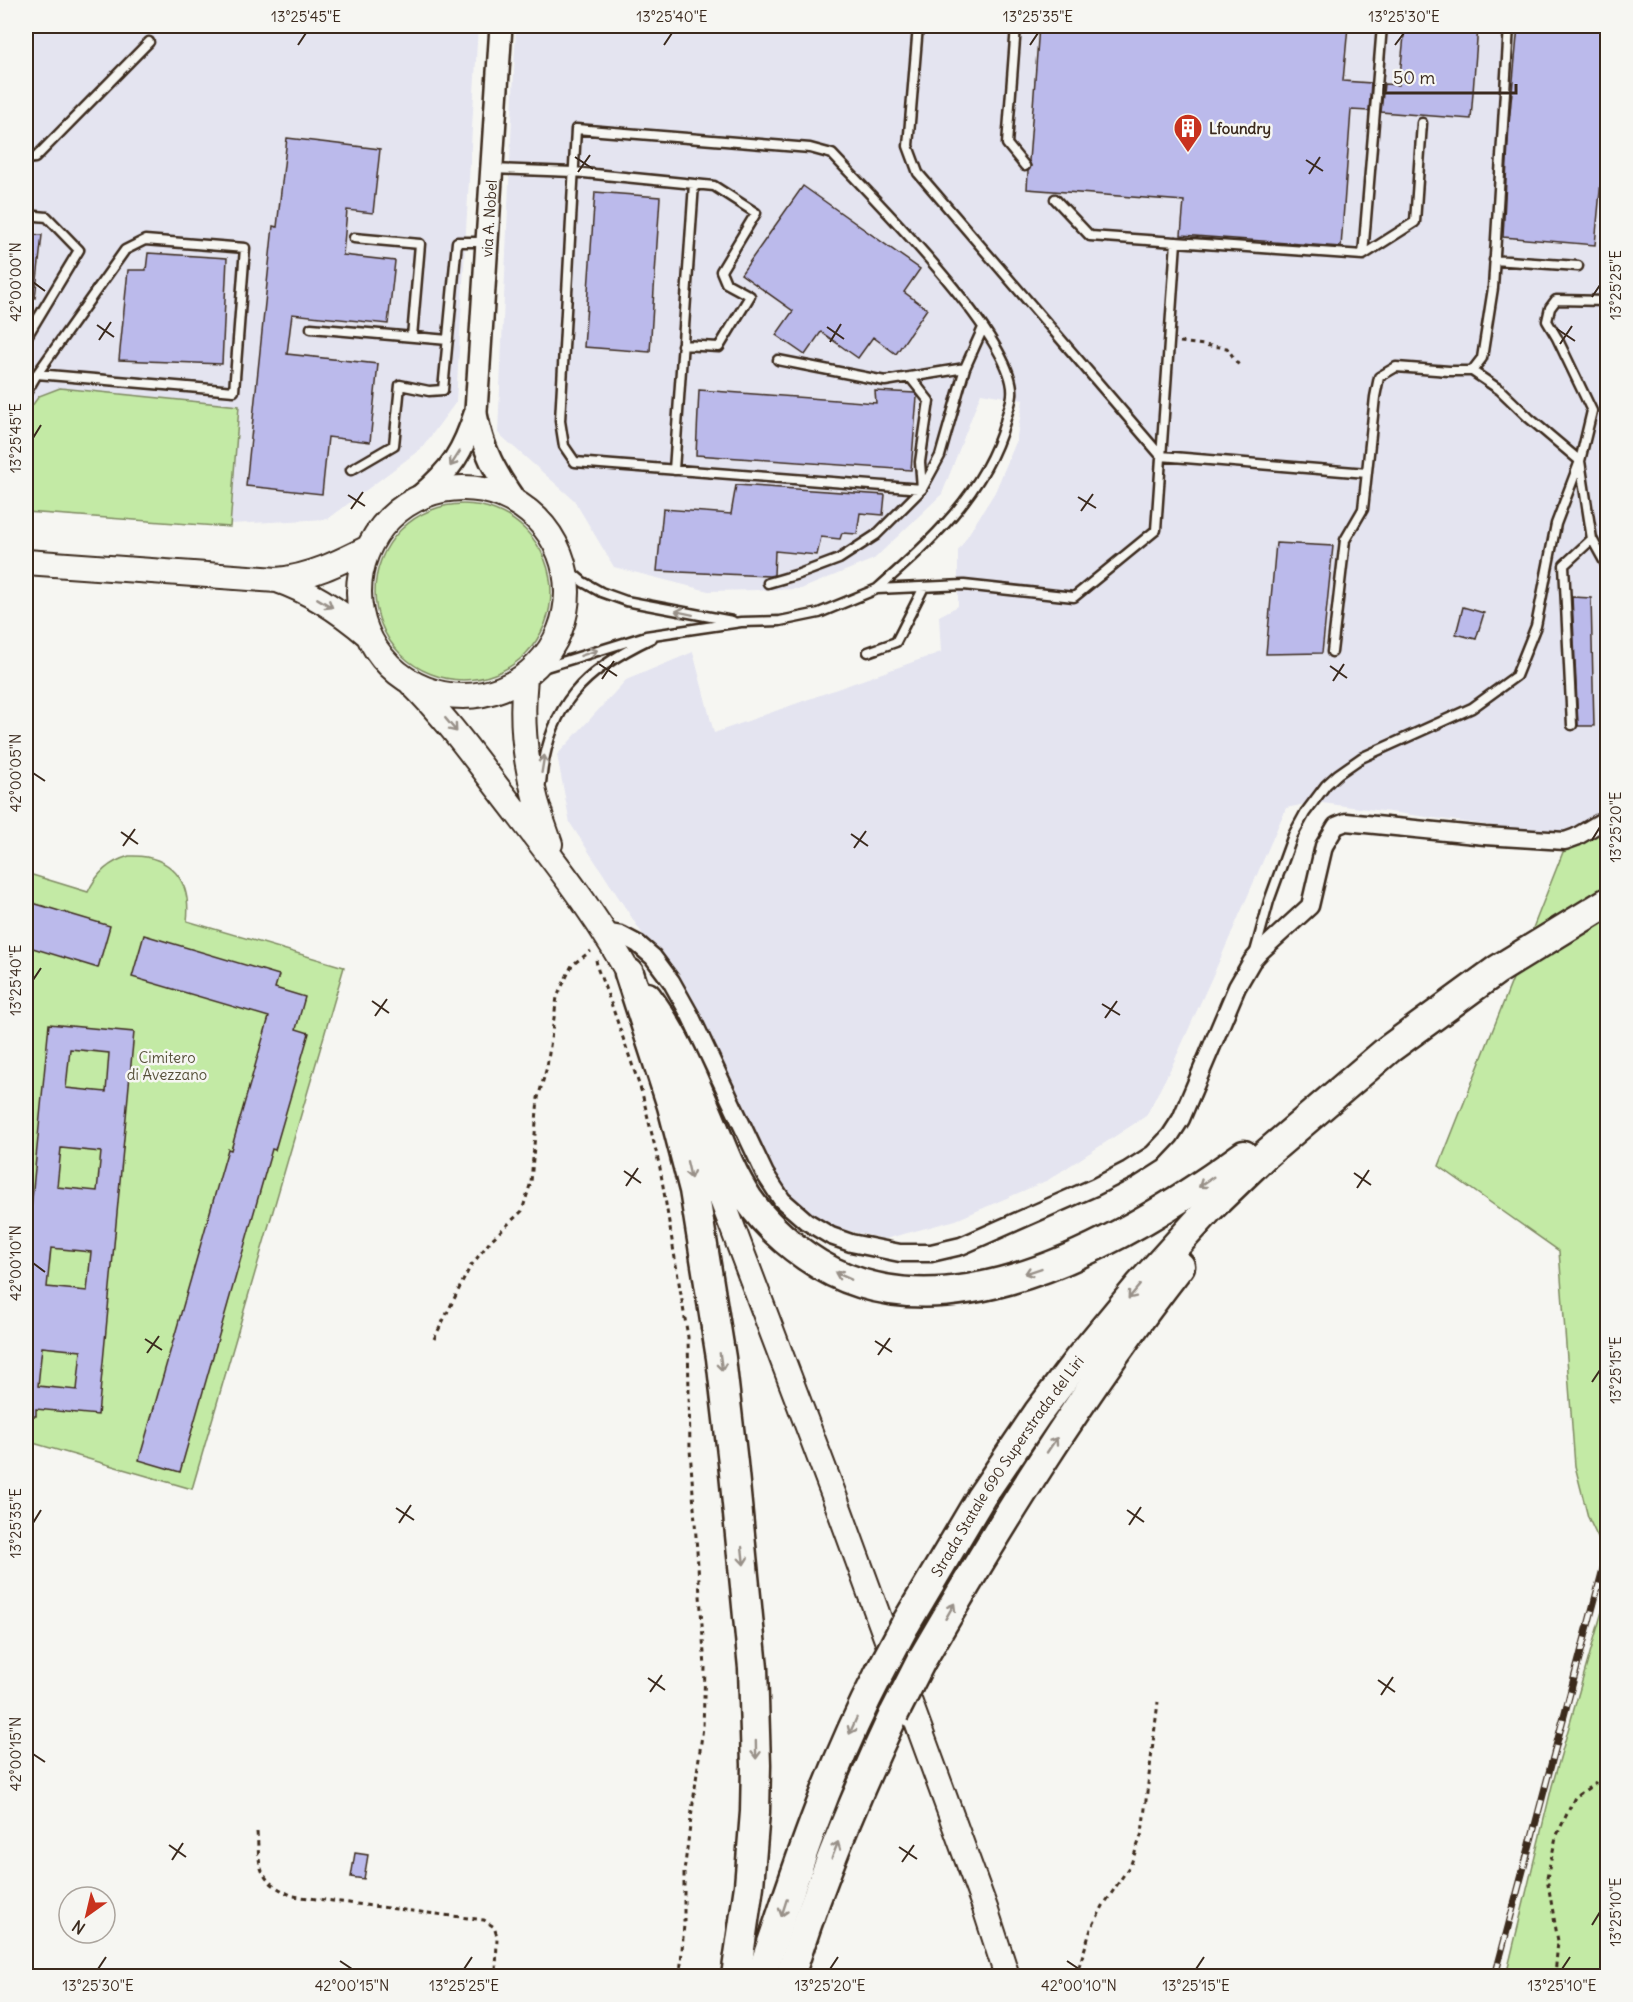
<svg xmlns="http://www.w3.org/2000/svg" width="1633" height="2002" font-family="Delius,sans-serif">
<style>
.built{fill:#e4e4f0}
.green{fill:#c3eaa5;stroke:#7f8a62;stroke-width:1.5}
.building{fill:#bbbaeb;stroke:#3b2a1e;stroke-width:1.5;fill-rule:evenodd}
.lines{fill:none;stroke-linecap:round;stroke-linejoin:round}
.service-casing{stroke:#3b2a1e;stroke-width:13}
.minor-casing{stroke:#3b2a1e;stroke-width:21}
.tertiary-casing{stroke:#3b2a1e;stroke-width:26}
.secondary-casing{stroke:#3b2a1e;stroke-width:28}
.trunk-casing{stroke:#3b2a1e;stroke-width:33}
.path{stroke:#3b2a1e;stroke-width:3;stroke-dasharray:4.5 4.5;stroke-linecap:butt}
.service{stroke:#f6f6f2;stroke-width:8}
.minor{stroke:#f6f6f2;stroke-width:16}
.tertiary{stroke:#f6f6f2;stroke-width:21}
.secondary{stroke:#f6f6f2;stroke-width:24}
.trunk{stroke:#f6f6f2;stroke-width:28}
.rail-casing{stroke:#3b2a1e;stroke-width:7}
.rail{stroke:#f6f6f2;stroke-width:4.5;stroke-dasharray:14;stroke-linecap:butt}
.trunk-bridge-casing{stroke:#3b2a1e;stroke-width:33;stroke-linecap:butt}
.trunk-bridge{stroke:#f6f6f2;stroke-width:28}
.oneway{stroke:#989088}
.ticks{fill:none;stroke:#3b2a1e;stroke-width:2}
.labels{text-anchor:middle;dominant-baseline:central;stroke-width:5;stroke-linejoin:round;paint-order:stroke}
.poi-label{font-size:15px;font-weight:bold;fill:#3b2a1e;stroke:#f6f6f2;text-anchor:start}
.street-label{font-size:15px;fill:#3b2a1e;stroke:#f6f6f2}
.park-label{font-size:15px;fill:#565039;stroke:#f6f6f2}
.neatline{fill:none;stroke:#3b2a1e;stroke-width:2}
.ticks-label{font-size:15px;text-anchor:middle;fill:#3b2a1e}
</style>
<rect width="100%" height="100%" fill="#f6f6f2"/>
<filter id="ink" filterUnits="userSpaceOnUse"><feTurbulence type="fractalNoise" baseFrequency=".0167" numOctaves="2"/><feDisplacementMap in="SourceGraphic" scale="12" xChannelSelector="R" yChannelSelector="G"/><feConvolveMatrix kernelMatrix="1 2 1 2 8 2 1 2 1" color-interpolation-filters="sRGB"/></filter>
<g filter="url(#ink)">
<path class="built" d="M26 26H478L456 402 422 448 328 519 231 524 26 508Z
M516 26H1607V810L1568 836 1315 802 1286 808 1222 955 1172 1066 1146 1116 1048 1180 956 1220 885 1239 814 1223 766 1176 666 970 570 823 557 755 626 680 693 652 714 733 941 652 939 616 958 606V551L995 492 1016 442 1023 400 981 393 942 494 874 559 801 589 708 591 614 567 574 500 498 433Z"/>
<path class="green" d="M60 388 239 406 230 527 26 512V414L39 396Z
M375 592a88 88 0 1 1 176 0a88 88 0 1 1-176 0Z
M1607 825V1557L1588 1517 1575 1466 1559 1251 1439 1166 1563 852Z
M129 856C171 854 192 881 187 921L344 967 192 1489 26 1441V873L88 892C97 873 109 862 129 856Z
M1607 1594V1976H1506L1552 1786Z"/>
<path class="building" d="M1039 26H1348L1343 81 1371 83 1369 111 1351 110 1341 247 1181 235 1184 201 1027 189 1028 171 1031 166 1029 161Z
M1405 26H1478L1471 119 1381 112 1384 84 1399 85Z
M1518 26H1608V104L1595 245 1503 237 1509 124Z
M287 138 380 149 373 213 347 210 343 255 395 261 388 324 292 314 287 354 378 364 370 442 328 437 322 494 246 486 273 226 277 227Z
M803 186 920 269 904 292 927 309 896 354 873 337 858 358 821 332 805 355 776 335 793 311 741 274Z
M595 192 660 197 650 352 584 347Z
M26 234 42 235 35 298H26Z
M148 253 227 258 222 364 119 360 128 270H146Z
M699 390 876 403 875 391 915 393 917 397 911 470 696 455Z
M736 485 885 495 883 515 860 513 857 534 842 533 840 539 821 537 817 555 775 551 774 575 769 576 657 571 663 509 731 514Z
M1276 543 1333 546 1322 653 1266 654Z
M1572 597 1591 598 1594 726H1578Z
M1463 607 1484 613 1476 639 1456 634Z
M26 901 110 926 98 968 26 946Z
M144 935 279 975 275 988 305 997 296 1029 309 1033 275 1150 272 1149 180 1472 139 1460 228 1149 231 1150 269 1017 132 977Z
M49 1024 134 1032 98 1415 36 1409V1416H26V1261ZM70 1049 109 1053 106 1092 66 1088ZM61 1148 101 1152 97 1191 57 1187ZM51 1248 91 1252 87 1291 47 1287ZM42 1347 81 1351 77 1390 38 1386Z
M355 1853 368 1855 364 1879 351 1877Z"/>
<g class="lines">
<g class="service-casing">
<path id="service" d="M918 26 908 146 918 173 1161 456 1367 473
M1016 26 1007 144 1025 166
M26 159 35 158 149 42
M492 169 574 172 714 186 756 213 721 271 726 283 750 296 719 347 682 345
M1055 199 1090 236 1363 255 1415 222 1422 123
M26 215 47 217 79 250 26 338
M354 238 420 244 412 337
M1363 255 1382 26
M1494 260 1578 266
M311 328 448 340
M778 360 885 381 965 368
M1472 371 1500 390 1529 418 1580 461 1592 539 1608 568
M26 393 37 374 125 250 145 240 245 248 234 391 37 374
M351 470 394 445 400 385 429 391 443 390 457 242H486
M674 470 694 184
M565 567 583 582 601 592 626 601 732 621
M768 583 799 574 839 559 876 535 922 489 940 456 965 368 983 328
M877 589C930 542 985 493 1005 422 1007 413 1011 404 1012 395 1018 341 871 196 832 154L810 148 576 129 560 421 564 446 575 462 922 489 920 462 929 401 910 377
M868 652 896 642 924 587
M1332 652 1345 540 1363 509 1375 397 1379 377 1396 367 1449 371H1472L1482 358 1493 288 1509 26
M533 671 646 636 741 622 780 621 819 613 877 589 964 585 1074 597 1156 530 1176 242
M1572 725 1564 565 1592 539
M541 783C548 705 584 670 652 638
M1255 952 1269 901 1293 835 1305 813 1326 785 1338 774 1361 758 1472 708 1516 676 1536 626 1556 524 1580 461 1592 411 1557 338 1547 321 1550 308 1556 300 1608 301"/>
</g>
<g class="minor-casing">
<path id="minor" d="M604 932 621 935 638 944 653 957 671 981 690 1015 765 1174 782 1200 806 1221 831 1236 851 1243 900 1253H931L961 1246 1095 1187 1128 1170 1153 1154 1170 1136 1181 1119 1237 987 1252 961 1261 951 1310 906 1324 846 1336 826 1346 822 1485 836 1565 841 1576 837 1608 818"/>
</g>
<g class="tertiary-casing">
<g id="tertiary">
<path d="M476 414C483 451 495 472 516 502"/>
<path id="s1" d="M419 497C452 469 463 452 476 411L501 26"/>
</g>
</g>
<g class="secondary-casing">
<path id="secondary" d="M359 592a104 104 0 1 1 208 0a104 104 0 1 1-208 0Z
M26 562 277 580C310 577 338 563 368 548
M277 580C312 592 340 611 368 635
M525 677C519 737 529 787 550 844
M411 683C446 718 471 753 501 792 550 856 600 917 637 989
M677 1081 838 1506 985 1908 1007 1976"/>
</g>
<g class="trunk-casing">
<g id="trunk">
<path d="M629 973 672 1106 694 1190 721 1358 733 1463 753 1668 756 1765 755 1812 749 1886 736 1976"/>
<path d="M647 997C676 1036 694 1081 713 1126 723 1151 733 1176 748 1199 764 1222 783 1240 806 1256 941 1352 1131 1237 1244 1155"/>
<path id="s2" d="M905 1625 981 1497 1038 1413 1078 1360 1140 1285 1209 1209 1265 1155 1389 1049 1497 970 1608 902"/>
<path d="M921 1661C1000 1525 1083 1391 1180 1266"/>
<path d="M761 1976C795 1873 829 1770 879 1674"/>
<path d="M790 1976C818 1886 854 1799 894 1714"/>
</g>
</g>
<path class="path" d="M1180 342 1227 348 1240 367
M596 960 598 970 612 1006 642 1093 660 1168 688 1337 690 1449 705 1668 703 1727 684 1872V1924L680 1976
M434 1339 470 1267 492 1239 522 1211 531 1182 538 1098 547 1067 557 997 572 965 591 951
M257 1832C260 1869 256 1879 293 1896L484 1920 494 1927 497 1936 496 1976
M1076 1976 1091 1929 1103 1906 1131 1864 1142 1833 1158 1702
M1555 1976 1558 1941 1547 1878 1556 1837 1575 1797 1608 1775"/>
<use href="#service" class="service"/>
<use href="#minor" class="minor"/>
<use href="#tertiary" class="tertiary"/>
<use href="#secondary" class="secondary"/>
<use href="#trunk" class="trunk"/>
<g class="rail-casing">
<path id="rail" d="M1495 1976 1608 1550"/>
</g>
<use href="#rail" class="rail"/>
<g class="trunk-bridge-casing">
<path id="trunk-bridge" d="M879 1674 905 1625
M894 1714 921 1661"/>
</g>
<use href="#trunk-bridge" class="trunk-bridge"/>
</g>
<defs><path id="oneway-shaft" d="M-6 0H5M1.5-3L5.5 0L1.5 3" fill="none" stroke-width="1.6" stroke-linecap="round" stroke-linejoin="round" transform="scale(1.5)"/></defs>
<g class="oneway">
<use href="#oneway-shaft" transform="translate(455 459) rotate(123)"/>
<use href="#oneway-shaft" transform="translate(325 603) rotate(31)"/>
<use href="#oneway-shaft" transform="translate(684 613) rotate(-168)"/>
<use href="#oneway-shaft" transform="translate(589 653) rotate(-19)"/>
<use href="#oneway-shaft" transform="translate(451 725) rotate(50)"/>
<use href="#oneway-shaft" transform="translate(543 764) rotate(-81)"/>
<use href="#oneway-shaft" transform="translate(689 1170) rotate(77)"/>
<use href="#oneway-shaft" transform="translate(1206 1182) rotate(145)"/>
<use href="#oneway-shaft" transform="translate(1033 1271) rotate(161)"/>
<use href="#oneway-shaft" transform="translate(843 1276) rotate(-156)"/>
<use href="#oneway-shaft" transform="translate(1134 1292) rotate(130)"/>
<use href="#oneway-shaft" transform="translate(721 1362) rotate(82)"/>
<use href="#oneway-shaft" transform="translate(1052 1445) rotate(-56)"/>
<use href="#oneway-shaft" transform="translate(743 1556) rotate(84)"/>
<use href="#oneway-shaft" transform="translate(950 1611) rotate(-60)"/>
<use href="#oneway-shaft" transform="translate(853 1726) rotate(114)"/>
<use href="#oneway-shaft" transform="translate(756 1750) rotate(89)"/>
<use href="#oneway-shaft" transform="translate(835 1850) rotate(-69)"/>
<use href="#oneway-shaft" transform="translate(784 1908) rotate(108)"/>
</g>
</g>
<path class="ticks" d="M298 45 306 33M664 45 672 33M1030 45 1038 33M1395 45 1404 33M575 157 593 169M1306 160 1323 171M578 172 590 155M1309 174 1320 157M33 282 45 291M1592 297 1600 285M97 325 114 337M827 327 844 339M1557 329 1575 341M99 340 111 322M830 342 841 324M1560 344 1572 326M33 438 41 425M348 495 365 506M1078 497 1096 508M351 509 363 492M1081 511 1093 494M599 664 617 676M1330 666 1347 678M602 679 614 661M1333 681 1344 664M33 773 45 781M121 832 138 844M851 834 868 846M1592 840 1600 827M123 846 135 829M854 848 866 831M33 980 41 968M372 1001 389 1013M1102 1004 1120 1015M375 1016 387 999M1105 1018 1117 1001M624 1171 641 1183M1354 1173 1371 1185M626 1186 638 1168M1357 1188 1369 1170M33 1263 45 1272M145 1339 162 1350M875 1341 892 1352M147 1353 159 1336M878 1355 890 1338M1592 1382 1600 1370M396 1508 414 1520M1127 1510 1144 1522M33 1523 41 1510M399 1523 411 1505M1129 1525 1141 1507M648 1678 665 1690M1378 1680 1395 1692M650 1692 662 1675M1381 1695 1393 1677M33 1754 45 1762M169 1845 186 1857M899 1847 917 1859M172 1860 183 1843M902 1862 914 1845M1592 1925 1600 1912M340 1961 352 1969M1067 1961 1079 1969M98 1969 106 1957M464 1969 472 1957M830 1969 838 1957M1196 1969 1204 1957M1562 1969 1570 1957"/>
<defs>
<g id="building-pin" transform="scale(1.5)"><path d="M0 17L-7.5 6A9.5 9.5 0 1 1 7.5 6Z" fill="#c8321e" stroke="#f6f6f2"/><path d="M-4-6H4V6H1V3H-1V6H-4ZM-2.5-4.3h1.7v1.8h-1.7ZM.8-4.3h1.7v1.8H.8ZM-2.5-1h1.7V.8h-1.7ZM.8-1h1.7V.8H.8Z" fill="#fff"/></g>
</defs>
<g fill-rule="evenodd">
<use href="#building-pin" x="1188" y="128"/>
</g>
<g class="labels">
<g class="poi-label">
<text x="1209" y="128">Lfoundry</text>
</g>
<g class="street-label">
<text stroke="none"><textPath href="#s1" startOffset="298">via A. Nobel</textPath></text>
<text stroke="none"><textPath href="#s2" startOffset="189">Strada Statale 690 Superstrada del Liri</textPath></text>
</g>
<g class="park-label">
<text x="167" y="1057">Cimitero<tspan x="167" dy="17">di Avezzano</tspan></text>
</g>
</g>
<rect width="1633" height="2002" fill="none" stroke="#f6f6f2" stroke-width="66"/>
<g transform="translate(87 1915) rotate(214)"><circle r="28" fill="#f6f6f2" stroke="#aba49d" stroke-width="1.5"/>
<path d="M0-4.5L10 22L0 15L-10 22Z" fill="#c8321e"/>
<text y="-9" font-size="16" font-weight="bold" text-anchor="middle" fill="#3b2a1e">N</text>
</g>
<path d="M1384 84v9h132v-9" fill="none" stroke="#3b2a1e" stroke-width="3"/>
<text x="1393" y="84" font-size="18" fill="#3b2a1e" stroke="#f6f6f2" stroke-width="4.5" paint-order="stroke">50 m</text>
<rect x="33" y="33" width="1567" height="1936" class="neatline"/>
<g class="ticks-label">
<text x="306" y="22">13°25'45"E</text>
<text x="672" y="22">13°25'40"E</text>
<text x="1038" y="22">13°25'35"E</text>
<text x="1404" y="22">13°25'30"E</text>
<text transform="translate(16 282) rotate(-90)" y="5">42°00'00"N</text>
<text transform="translate(1616 285) rotate(-90)" y="5">13°25'25"E</text>
<text transform="translate(16 438) rotate(-90)" y="5">13°25'45"E</text>
<text transform="translate(16 773) rotate(-90)" y="5">42°00'05"N</text>
<text transform="translate(1616 827) rotate(-90)" y="5">13°25'20"E</text>
<text transform="translate(16 980) rotate(-90)" y="5">13°25'40"E</text>
<text transform="translate(16 1263) rotate(-90)" y="5">42°00'10"N</text>
<text transform="translate(1616 1370) rotate(-90)" y="5">13°25'15"E</text>
<text transform="translate(16 1523) rotate(-90)" y="5">13°25'35"E</text>
<text transform="translate(16 1754) rotate(-90)" y="5">42°00'15"N</text>
<text transform="translate(1616 1912) rotate(-90)" y="5">13°25'10"E</text>
<text x="98" y="1991">13°25'30"E</text>
<text x="352" y="1991">42°00'15"N</text>
<text x="464" y="1991">13°25'25"E</text>
<text x="830" y="1991">13°25'20"E</text>
<text x="1079" y="1991">42°00'10"N</text>
<text x="1196" y="1991">13°25'15"E</text>
<text x="1562" y="1991">13°25'10"E</text>
</g>
</svg>
